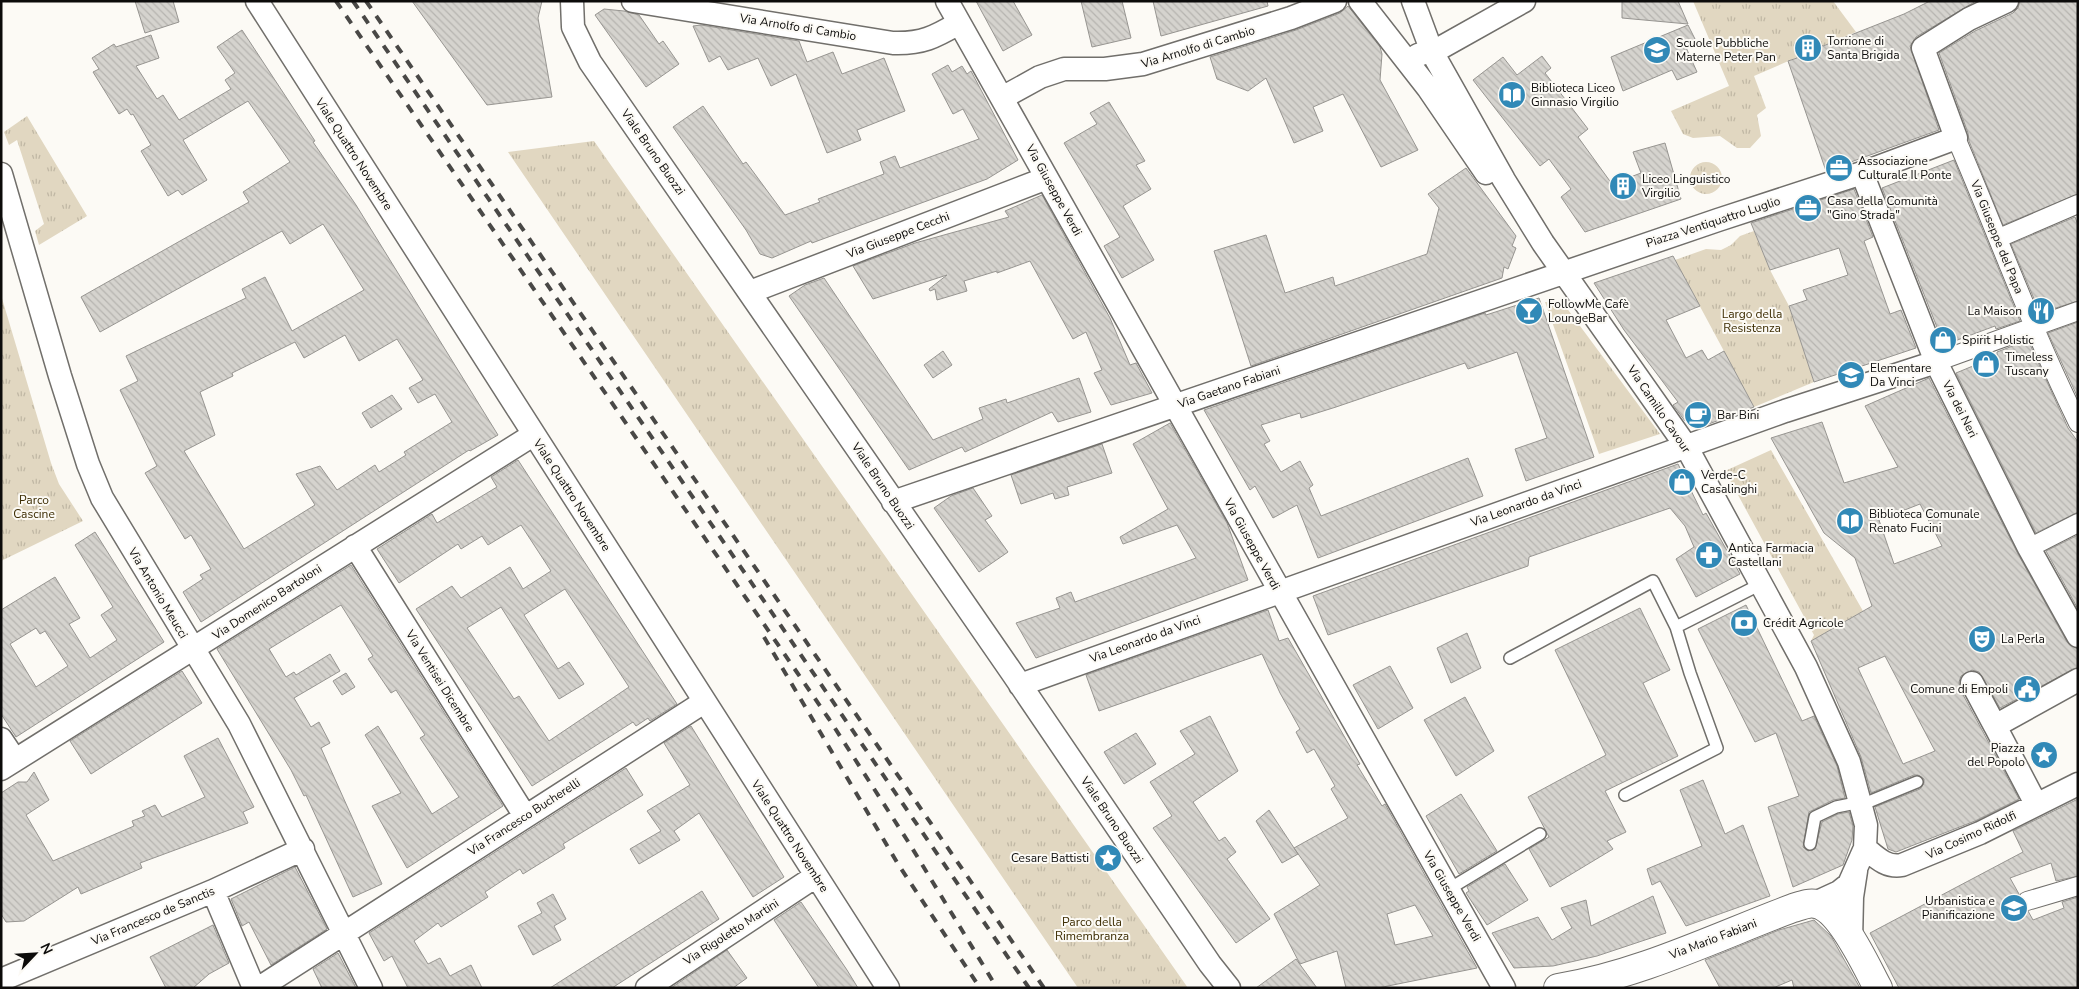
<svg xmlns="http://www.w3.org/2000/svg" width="2079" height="989" font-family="'Nunito Sans',sans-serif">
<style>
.grass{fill:url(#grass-tufts)}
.building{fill:url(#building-back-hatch);stroke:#979591;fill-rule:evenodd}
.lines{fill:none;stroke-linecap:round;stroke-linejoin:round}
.service-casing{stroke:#716f6b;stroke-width:14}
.pedestrian-casing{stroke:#716f6b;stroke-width:20}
.minor-casing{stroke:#716f6b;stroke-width:25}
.secondary-casing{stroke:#716f6b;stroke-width:30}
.service{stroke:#fff;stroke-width:11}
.pedestrian{stroke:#fff;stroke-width:18}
.minor{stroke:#fff;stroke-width:22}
.secondary{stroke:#fff;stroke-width:28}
.rail{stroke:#494846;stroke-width:4;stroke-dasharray:9 9;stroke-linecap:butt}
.labels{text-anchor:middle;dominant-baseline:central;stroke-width:4;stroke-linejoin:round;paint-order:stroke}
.street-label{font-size:12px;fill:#0c0b0a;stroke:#fcfaf5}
.poi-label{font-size:12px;fill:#0c0b0a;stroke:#fcfaf5;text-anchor:start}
.park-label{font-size:12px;fill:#3c2c02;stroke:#fcfaf5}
</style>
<defs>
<pattern id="grass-tufts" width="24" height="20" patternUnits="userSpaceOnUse" patternTransform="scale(1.25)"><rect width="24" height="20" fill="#e1d7c1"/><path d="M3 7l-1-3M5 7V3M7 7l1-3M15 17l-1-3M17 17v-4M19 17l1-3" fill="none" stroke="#c0b7a4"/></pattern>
<pattern id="building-back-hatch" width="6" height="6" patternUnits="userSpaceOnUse" patternTransform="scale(1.25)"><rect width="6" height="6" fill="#d5d3ce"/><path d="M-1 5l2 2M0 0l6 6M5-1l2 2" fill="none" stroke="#b6b4b0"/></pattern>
</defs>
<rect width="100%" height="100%" fill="#fcfaf5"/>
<path class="grass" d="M1693 1H1833L1856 32 1820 47 1813 39H1807L1800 43V56L1754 76 1766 108 1757 115 1761 136 1750 148H1737L1720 136 1693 138 1683 134 1671 111 1729 86Z
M27 116 87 216 39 245 35 231 44 224 17 140 9 145 4 132Z
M594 141 1188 988H1078L508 152Z
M1690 178a16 16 0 1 1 32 0a16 16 0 1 1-32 0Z
M1754 231 1770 270 1789 306 1814 382 1754 407 1675 260 1706 249 1721 250 1731 245 1740 236Z
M1 295 51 463 59 484 83 521 1 561Z
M1545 302 1563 303 1660 434 1599 454Z
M1771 450 1863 611 1811 641 1814 635 1725 471Z"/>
<path class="building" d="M135 1H173L179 22 145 33Z
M412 1H542L538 18 552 97 487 105Z
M976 1H1013L1032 35 1003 51Z
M1081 1H1122L1131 38 1092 47Z
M1153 1H1267L1268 6 1161 36Z
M1622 1H1678L1688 24 1622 18Z
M1930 1H1976L1916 37 1910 46 1939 130 1826 171 1788 61 1797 58 1801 43 1807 39H1813L1823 46 1904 14Z
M2020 1H2078V194L2003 225 1969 141 1968 133 1939 53 1975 31 2013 13 2018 8Z
M1348 6 1380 47 1382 54 1380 80 1418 150 1381 167 1343 94 1313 107 1323 131 1294 143 1266 78 1248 91 1217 79 1210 57 1296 30 1340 13Z
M604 9 624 11 639 15 659 44 663 41 679 64 646 87 595 15Z
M701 25 799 41 807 62 833 52 842 74 884 58 905 111 857 130 861 140 827 153 796 74 771 86 758 58 728 70 720 56 709 62 693 26Z
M1688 25 1695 39 1684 43 1697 72 1677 80 1672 70 1623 91 1611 57Z
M242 30 315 141 313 142 356 205 498 435 470 451 469 450 201 622 183 592 203 579 200 575 211 569 191 535 185 539 145 473 157 466 120 390 138 381 126 356 246 298 242 289 265 277 292 331 364 290 323 224 290 244 282 231 100 332 81 297 249 202 243 192 290 162 248 101 183 140 207 180 182 195 178 190 168 196 141 151 151 145 133 114 131 115 127 109 119 114 93 72 99 69 92 58 114 44 116 47 151 35 159 58 136 66 157 99 163 95 179 120 231 89 225 80 235 73 217 47ZM345 335 359 361 397 339 423 380 409 388 418 403 435 394 452 422 404 452 406 455 379 472 375 465 337 490 320 466 296 474 315 505 244 549 184 451 215 435 200 392 233 376 232 373 295 342 304 358Z
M1542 56 1551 68 1545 73 1588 129 1578 137 1612 184 1641 173 1633 152 1665 143 1681 199 1585 232 1561 197 1571 189 1549 159 1540 166 1473 80 1503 57 1517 75Z
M948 65 952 72 962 66 967 74 971 71 1018 160 987 179 820 240 812 243 811 241 772 258 760 254 746 230 673 127 703 106 743 164 746 162 785 215 820 202 818 199 884 174 880 162 895 156 900 168 979 139 963 109 953 114 932 74Z
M1109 102 1145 161 1136 165 1151 189 1123 206 1154 260 1122 278 1104 246 1120 237 1064 143 1097 124 1090 113Z
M1954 160 2020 321 1996 329 1995 326 1944 345 1882 188Z
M1466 168 1516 236 1512 246 1516 248 1508 269 1504 267 1502 278 1251 366 1214 251 1266 235 1285 293 1333 277 1335 286 1427 254 1439 208 1428 194Z
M1854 189 1873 237 1864 241 1890 314 1901 310 1916 348 1814 382 1789 306 1807 300 1803 290 1848 275 1839 248 1770 270 1751 223Z
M1042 195 1110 318 1130 365 1136 363 1152 393 1111 405 1094 373 1102 370 1086 332 1073 339 1030 261 997 273V271L964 281 967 291 937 300 935 289 930 291 929 289 947 275 873 299 853 266 915 243 1009 217 1005 211Z
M2075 217 2078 225V301L2040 313 2011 244Z
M1673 256 1700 306 1666 320 1686 358 1702 350 1708 360 1724 351 1754 407 1698 428 1690 418 1685 421 1673 405 1678 402 1624 330 1594 283Z
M824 278 933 440 983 419 979 408 1006 399 1007 403 1079 378 1091 412 1058 422 1052 412 965 452 962 447 909 470 789 296 805 285Z
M1539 298 1594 457 1526 481 1515 449 1547 438 1517 352 1468 369 1465 363 1336 407 1301 418 1300 413 1261 425 1270 441 1264 444 1281 472 1300 461 1313 485 1309 488 1321 516 1468 458 1483 496 1318 558 1297 505 1273 518 1255 486 1250 490 1204 410 1485 313 1486 315Z
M2078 322V398L2048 333Z
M2028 340 2068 428 2078 442V512L2036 533 1956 373 1997 356V352Z
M943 351 952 365 933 378 924 365Z
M1929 378 2018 554 2067 642 2078 649V667L2000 708 1979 672 1972 670 1961 676 1959 682 1960 689 2019 799 1975 821 1896 852 1888 849 1875 807 1920 789 1924 783V779L1918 775H1914L1871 793 1861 757 1811 641 1872 606 1855 558 1824 533 1771 438 1822 422 1844 483 1898 467 1865 406ZM1920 504 1942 546 1894 564 1879 520ZM1885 656 1935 751 1903 764 1858 668Z
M392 395 402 409 371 428 362 413Z
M1170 423 1227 523 1248 580 1036 658 1016 623 1060 608 1056 598 1071 592 1075 602 1196 558 1177 525 1123 544 1120 537 1168 509 1133 444Z
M1102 444 1112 473 1067 487 1069 495 1055 499 1053 493 1021 504 1011 475Z
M518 460 677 704 650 721 648 718 636 726 633 722 532 786 416 609 452 586 461 598 510 567 523 589 551 571 521 525 488 545 482 536 461 549 458 544 399 583 377 549 432 514 437 523 497 487 491 477ZM565 589 629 687 549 741 519 696 514 699 467 628 501 607 559 699 584 684 569 662 558 669 524 615Z
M1678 464 1703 515 1706 513 1740 574 1696 597 1676 559 1694 547 1685 526 1670 508 1529 557 1528 566 1328 635 1313 596Z
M973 488 992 516 985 520 1008 552 979 572 934 508 951 496Z
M95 532 164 642 16 737 1 714V610L55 577 80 618 69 624 90 658 117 640 101 615 113 607 75 545ZM36 628 40 634 45 631 68 666 36 687 10 644Z
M2078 535V609L2046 551Z
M351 565 503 806 407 868 372 806 401 793 365 735 378 726 432 814 459 797 420 738 425 735 396 690 391 693 368 659 373 656 341 605 269 649 286 677 294 672 296 675 330 654 340 671 294 698 311 727 319 722 330 743 321 748 382 884 353 897 306 795 304 796 291 770 217 649Z
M1746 605 1802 721 1814 716 1837 766 1845 798 1833 800 1809 812 1803 847 1808 851 1815 849 1822 822 1838 814 1849 812 1853 826 1852 840 1843 865 1793 887 1768 807 1799 796 1776 733 1755 742 1698 629Z
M1640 608 1670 670 1643 683 1678 756 1605 791 1626 832 1607 841 1613 849 1550 887 1529 849 1549 837 1528 797 1606 755 1555 650Z
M1268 610 1279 641 1288 638 1360 764 1357 765 1382 806 1385 804 1477 968 1378 988H1346L1337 951 1300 964 1274 914 1320 885 1294 848 1348 818 1331 789 1335 786 1314 749 1307 753 1296 732 1300 729 1280 693 1262 654 1099 711 1086 675ZM1415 905 1433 936 1395 945 1387 914Z
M1467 633 1481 668 1451 683 1437 648Z
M1390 666 1413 708 1378 729 1353 685Z
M182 671 202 703 91 774 70 741Z
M346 673 355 687 342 695 333 681Z
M1465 697 1494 751 1456 776 1424 720Z
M1210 716 1238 771 1193 802 1219 841 1225 837 1236 852 1227 859 1270 919 1236 943 1153 828 1172 816 1150 782 1195 754 1180 731Z
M691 726 784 877 753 897 699 813 674 831 680 840 639 864 630 849 661 831 647 811 690 785 664 743Z
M1136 733 1156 764 1124 784 1104 752Z
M218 738 254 807 243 812 248 823 140 863 142 868 81 894 78 887 24 921 6 922 1 914V793L18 782H27L34 772 49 800 26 815 53 861 134 826 132 821 145 816 142 811 155 805 162 817 205 797 184 756Z
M626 768 643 795 563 844 565 848 523 874 520 869 485 892 488 897 441 927 438 923 414 941 428 964 440 958 450 976 471 965 482 988H408L392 956 384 961 369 933Z
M1703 780 1725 834 1743 825 1770 896 1686 926 1660 881 1652 885 1647 869 1702 846 1680 790Z
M1461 794 1497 851 1459 874 1426 816Z
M2078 799V876L2056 881 2051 863 2010 878 2019 894 2017 904 2020 909 2028 911 2033 920 2064 908 2062 902 2078 897V988H1899L1870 933 2023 852 2013 831Z
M1269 810 1298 854 1282 863 1256 821Z
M1505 864 1528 900 1487 925 1466 893 1469 891 1467 887Z
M295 867 327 929 271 965 249 922 242 926 231 899Z
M702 891 719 919 612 988H550Z
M553 894 566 919 554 926 561 940 533 955 518 926 542 913 537 903Z
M1653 896 1666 933 1597 956 1553 966 1514 968 1492 933 1538 917 1552 940 1572 928 1561 908 1586 900 1591 926Z
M801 902 847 970 858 988H819L774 920Z
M1814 920 1831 936 1860 988H1794L1792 980 1773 988H1720L1705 960 1779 930Z
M213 925 229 963 209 974 193 988H166L150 957Z
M727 950 747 978 733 988H671Z
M338 953 353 982 356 988H322L313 969Z
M1296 959 1317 988H1256Z"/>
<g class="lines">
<g class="service-casing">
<path id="service" d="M1510 658 1653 581 1676 627
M1625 795 1717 748 1690 673 1676 627 1761 584
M1861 805 1917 782
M1810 844 1815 817 1836 807 1861 802
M1449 889 1540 834"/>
</g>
<g class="pedestrian-casing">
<path id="pedestrian" d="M1956 138C1997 233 2032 330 2078 423
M1999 238 2078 204
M1936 362 2078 311
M2029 548 2078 523
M2027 901 2078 886"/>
</g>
<g class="minor-casing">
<path id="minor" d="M257 1 888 988
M572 1 573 27 590 62 1013 674 1210 964 1229 988
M633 1 893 43C922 44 935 37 959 23
M947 1 1504 988
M1360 1 1428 88 1486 173
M1413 1 1432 52 1504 180 1543 243 1686 446 1806 667 1849 762 1866 825 1865 848 1849 884 1839 892 1815 903
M1418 55 1442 47 1524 1
M1002 98 1040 77 1064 69H1105L1143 64 1291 18 1335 1
M1862 173 1936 362 2029 548 2078 636
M1 174 60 376 88 464 102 498 239 724 371 988
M750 292 1047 178
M893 502 1718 220 1862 173 1956 138 1923 48 1969 19 2007 1
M355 546 525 816
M1972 683 1995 726
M1020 685 1785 411 1936 362
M1 739 15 760
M1 769 533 435
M2036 804 1995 726 2078 680
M1865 848C1876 857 1886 868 1902 865L1980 833 2078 784
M213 891 254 988
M1851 941 1852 897 1856 871
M1 980 213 891 303 849
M259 988 704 702
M647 988 816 876"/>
</g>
<g class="secondary-casing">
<path id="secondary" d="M1558 988C1639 975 1716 937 1793 908 1800 906 1809 902 1816 904 1841 909 1866 966 1878 988"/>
</g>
<use href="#service" class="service"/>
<use href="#pedestrian" class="pedestrian"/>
<use href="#minor" class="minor"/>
<use href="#secondary" class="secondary"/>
<path class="rail" d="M336 1 829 719 909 843 997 988
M353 1 1029 988
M366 1 1044 988
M764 637 898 864 980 988"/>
</g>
<defs>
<g id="building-disc" transform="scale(1.4375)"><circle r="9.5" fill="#3189b7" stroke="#fcfaf5"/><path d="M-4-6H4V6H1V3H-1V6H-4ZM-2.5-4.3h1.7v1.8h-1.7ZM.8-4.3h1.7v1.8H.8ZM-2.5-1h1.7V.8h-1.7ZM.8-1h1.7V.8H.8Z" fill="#fff"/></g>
<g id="school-disc" transform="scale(1.4375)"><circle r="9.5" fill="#3189b7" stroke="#fcfaf5"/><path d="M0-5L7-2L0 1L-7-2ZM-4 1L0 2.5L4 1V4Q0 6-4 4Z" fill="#fff"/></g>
<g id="library-disc" transform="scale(1.4375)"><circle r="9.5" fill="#3189b7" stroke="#fcfaf5"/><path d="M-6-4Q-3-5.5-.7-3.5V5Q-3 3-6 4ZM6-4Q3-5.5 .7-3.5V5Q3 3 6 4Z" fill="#fff"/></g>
<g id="office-disc" transform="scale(1.4375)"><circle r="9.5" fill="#3189b7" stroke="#fcfaf5"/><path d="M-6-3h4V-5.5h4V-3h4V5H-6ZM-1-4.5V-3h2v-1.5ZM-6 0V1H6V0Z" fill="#fff"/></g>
<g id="bar-disc" transform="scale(1.4375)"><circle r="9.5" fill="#3189b7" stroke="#fcfaf5"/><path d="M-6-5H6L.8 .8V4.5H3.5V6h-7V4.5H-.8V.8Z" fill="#fff"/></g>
<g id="restaurant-disc" transform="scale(1.4375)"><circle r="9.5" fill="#3189b7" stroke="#fcfaf5"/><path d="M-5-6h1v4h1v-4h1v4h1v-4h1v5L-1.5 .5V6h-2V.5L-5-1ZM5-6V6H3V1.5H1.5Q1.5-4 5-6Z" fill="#fff"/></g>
<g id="shop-disc" transform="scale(1.4375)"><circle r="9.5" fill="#3189b7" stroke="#fcfaf5"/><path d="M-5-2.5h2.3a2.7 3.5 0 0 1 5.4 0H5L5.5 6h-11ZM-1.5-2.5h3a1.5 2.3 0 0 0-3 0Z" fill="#fff"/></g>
<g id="cafe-disc" transform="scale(1.4375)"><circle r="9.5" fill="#3189b7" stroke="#fcfaf5"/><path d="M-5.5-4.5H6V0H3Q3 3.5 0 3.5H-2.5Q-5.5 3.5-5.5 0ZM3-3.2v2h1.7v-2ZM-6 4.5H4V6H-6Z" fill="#fff"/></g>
<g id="pharmacy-disc" transform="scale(1.4375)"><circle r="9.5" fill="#3189b7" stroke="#fcfaf5"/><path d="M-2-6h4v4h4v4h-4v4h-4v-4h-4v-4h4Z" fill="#fff"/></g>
<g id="bank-disc" transform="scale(1.4375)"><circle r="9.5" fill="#3189b7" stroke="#fcfaf5"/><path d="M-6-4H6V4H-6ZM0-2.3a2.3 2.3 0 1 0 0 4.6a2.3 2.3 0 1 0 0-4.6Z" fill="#fff"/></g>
<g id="theatre-disc" transform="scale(1.4375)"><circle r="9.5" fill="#3189b7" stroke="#fcfaf5"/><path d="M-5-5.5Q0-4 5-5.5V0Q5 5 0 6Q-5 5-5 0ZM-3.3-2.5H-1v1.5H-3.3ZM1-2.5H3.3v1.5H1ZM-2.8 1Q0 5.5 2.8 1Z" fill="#fff"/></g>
<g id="civic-disc" transform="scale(1.4375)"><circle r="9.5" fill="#3189b7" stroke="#fcfaf5"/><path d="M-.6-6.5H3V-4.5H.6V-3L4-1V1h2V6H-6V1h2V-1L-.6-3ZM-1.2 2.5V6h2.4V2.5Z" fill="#fff"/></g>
<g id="sight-disc" transform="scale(1.4375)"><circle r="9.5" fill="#3189b7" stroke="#fcfaf5"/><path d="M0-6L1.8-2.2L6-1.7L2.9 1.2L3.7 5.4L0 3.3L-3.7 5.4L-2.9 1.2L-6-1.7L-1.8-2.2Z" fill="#fff"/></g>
<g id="university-disc" transform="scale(1.4375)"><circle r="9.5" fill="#3189b7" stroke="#fcfaf5"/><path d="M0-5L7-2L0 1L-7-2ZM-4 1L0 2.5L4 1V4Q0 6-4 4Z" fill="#fff"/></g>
</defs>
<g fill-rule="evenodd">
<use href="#building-disc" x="1808" y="48"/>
<use href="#school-disc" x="1657" y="50"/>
<use href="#library-disc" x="1512" y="95"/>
<use href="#office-disc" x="1839" y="168"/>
<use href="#building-disc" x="1623" y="186"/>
<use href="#office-disc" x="1808" y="208"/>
<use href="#bar-disc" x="1529" y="311"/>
<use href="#restaurant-disc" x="2041" y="311"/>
<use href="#shop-disc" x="1943" y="340"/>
<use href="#shop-disc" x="1986" y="364"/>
<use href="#school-disc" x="1851" y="375"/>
<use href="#cafe-disc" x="1698" y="415"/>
<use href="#shop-disc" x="1682" y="482"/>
<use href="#library-disc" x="1850" y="521"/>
<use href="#pharmacy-disc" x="1709" y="555"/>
<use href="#bank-disc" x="1744" y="623"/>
<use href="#theatre-disc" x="1982" y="639"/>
<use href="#civic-disc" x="2027" y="689"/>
<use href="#sight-disc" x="2044" y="755"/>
<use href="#sight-disc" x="1108" y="858"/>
<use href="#university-disc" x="2014" y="908"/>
</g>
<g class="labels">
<g class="street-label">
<text transform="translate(798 27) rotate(9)">Via Arnolfo di Cambio</text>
<text transform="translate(1198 47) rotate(-17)">Via Arnolfo di Cambio</text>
<text transform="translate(653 152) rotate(55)">Viale Bruno Buozzi</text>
<text transform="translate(354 154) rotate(57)">Viale Quattro Novembre</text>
<text transform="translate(1054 190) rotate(61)">Via Giuseppe Verdi</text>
<text transform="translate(1713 222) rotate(-18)">Piazza Ventiquattro Luglio</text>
<text transform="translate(898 235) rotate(-21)">Via Giuseppe Cecchi</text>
<text transform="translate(1997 237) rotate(68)">Via Giuseppe del Papa</text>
<text transform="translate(1229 387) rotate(-19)">Via Gaetano Fabiani</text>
<text transform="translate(1659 409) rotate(56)">Via Camillo Cavour</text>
<text transform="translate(1960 409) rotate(63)">Via dei Neri</text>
<text transform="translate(883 486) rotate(56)">Viale Bruno Buozzi</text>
<text transform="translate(572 495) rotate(57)">Viale Quattro Novembre</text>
<text transform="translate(1526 503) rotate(-20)">Via Leonardo da Vinci</text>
<text transform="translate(1252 544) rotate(61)">Via Giuseppe Verdi</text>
<text transform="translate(158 593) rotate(59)">Via Antonio Meucci</text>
<text transform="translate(267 602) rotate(-33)">Via Domenico Bartoloni</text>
<text transform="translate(1145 639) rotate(-20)">Via Leonardo da Vinci</text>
<text transform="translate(440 681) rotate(58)">Via Ventisei Dicembre</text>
<text transform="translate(524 817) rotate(-33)">Via Francesco Bucherelli</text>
<text transform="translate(1112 820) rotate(56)">Viale Bruno Buozzi</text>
<text transform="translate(1971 835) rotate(-25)">Via Cosimo Ridolfi</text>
<text transform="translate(790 836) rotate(57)">Viale Quattro Novembre</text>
<text transform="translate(1452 896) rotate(60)">Via Giuseppe Verdi</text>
<text transform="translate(153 916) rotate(-23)">Via Francesco de Sanctis</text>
<text transform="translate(731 932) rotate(-33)">Via Rigoletto Martini</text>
<text transform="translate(1713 939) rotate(-21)">Via Mario Fabiani</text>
</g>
<g class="poi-label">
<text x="1827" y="41">Torrione di<tspan x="1827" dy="14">Santa Brigida</tspan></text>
<text x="1676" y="43">Scuole Pubbliche<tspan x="1676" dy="14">Materne Peter Pan</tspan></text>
<text x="1531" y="88">Biblioteca Liceo<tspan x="1531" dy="14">Ginnasio Virgilio</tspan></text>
<text x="1858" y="161">Associazione<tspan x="1858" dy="14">Culturale Il Ponte</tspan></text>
<text x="1642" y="179">Liceo Linguistico<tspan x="1642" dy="14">Virgilio</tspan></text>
<text x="1827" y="201">Casa della Comunità<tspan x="1827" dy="14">"Gino Strada"</tspan></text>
<text x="1548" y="304">FollowMe Cafè<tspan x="1548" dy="14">LoungeBar</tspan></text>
<text x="2022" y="311" text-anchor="end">La Maison</text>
<text x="1962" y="340">Spirit Holistic</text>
<text x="2005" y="357">Timeless<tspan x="2005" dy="14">Tuscany</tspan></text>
<text x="1870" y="368">Elementare<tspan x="1870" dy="14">Da Vinci</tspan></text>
<text x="1717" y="415">Bar Bini</text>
<text x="1701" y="475">Verde-C<tspan x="1701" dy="14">Casalinghi</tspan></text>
<text x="1869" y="514">Biblioteca Comunale<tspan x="1869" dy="14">Renato Fucini</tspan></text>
<text x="1728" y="548">Antica Farmacia<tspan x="1728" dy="14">Castellani</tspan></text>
<text x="1763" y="623">Crédit Agricole</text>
<text x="2001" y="639">La Perla</text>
<text x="2008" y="689" text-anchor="end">Comune di Empoli</text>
<text x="2025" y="748" text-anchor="end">Piazza<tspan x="2025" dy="14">del Popolo</tspan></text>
<text x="1089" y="858" text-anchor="end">Cesare Battisti</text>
<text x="1995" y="901" text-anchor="end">Urbanistica e<tspan x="1995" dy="14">Pianificazione</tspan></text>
</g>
<g class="park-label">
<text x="1752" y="314">Largo della<tspan x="1752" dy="14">Resistenza</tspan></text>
<text x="34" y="500">Parco<tspan x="34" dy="14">Cascine</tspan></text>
<text x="1092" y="922">Parco della<tspan x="1092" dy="14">Rimembranza</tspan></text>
</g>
</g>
<rect width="2079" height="989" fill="none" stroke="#0c0b0a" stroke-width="5"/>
<g transform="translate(35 954) rotate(65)" stroke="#fcfaf5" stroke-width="4" paint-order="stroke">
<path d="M0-4L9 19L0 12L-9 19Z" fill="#0c0b0a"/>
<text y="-8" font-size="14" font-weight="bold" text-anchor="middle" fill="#0c0b0a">N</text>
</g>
</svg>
